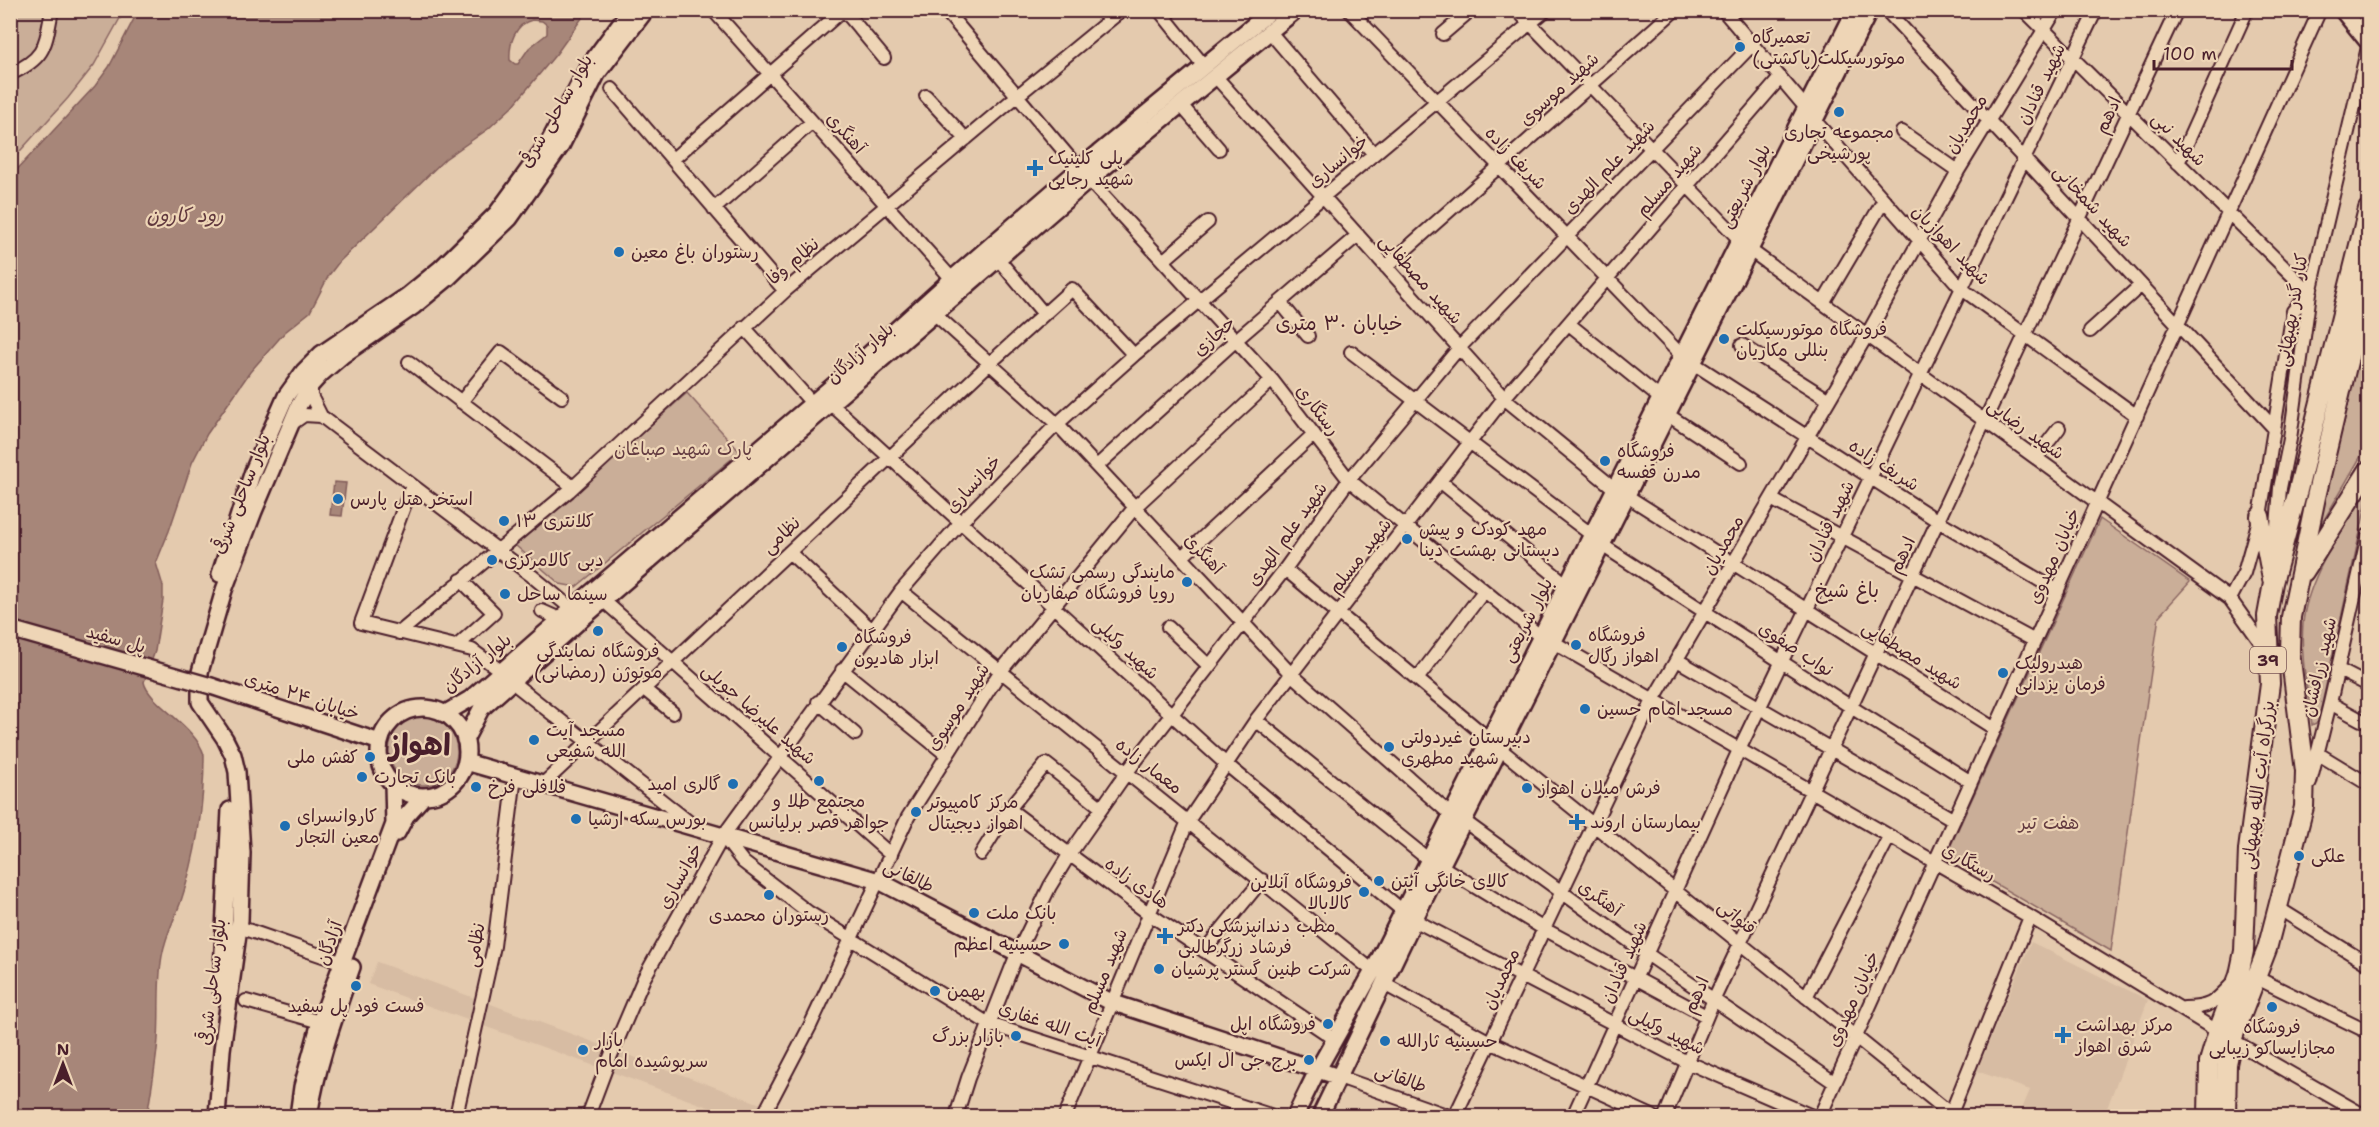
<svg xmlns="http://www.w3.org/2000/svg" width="2379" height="1127" font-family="'Shantell Sans','Playpen Sans Arabic',sans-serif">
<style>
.built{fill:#d7bca3}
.green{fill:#caae98;stroke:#8a6662;stroke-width:1.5}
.water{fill:#a78679;stroke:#825d5a;stroke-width:1.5;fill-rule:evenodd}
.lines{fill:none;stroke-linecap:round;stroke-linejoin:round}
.minor-casing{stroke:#4a1f2b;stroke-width:16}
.major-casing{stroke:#4a1f2b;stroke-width:20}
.highway-casing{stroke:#4a1f2b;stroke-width:22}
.minor{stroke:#eed5b6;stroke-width:12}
.major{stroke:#eed5b6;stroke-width:15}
.highway{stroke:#eed5b6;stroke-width:18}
.rail-casing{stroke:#4a1f2b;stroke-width:5}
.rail{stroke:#eed5b6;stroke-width:3;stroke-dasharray:9;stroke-linecap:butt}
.major-bridge-casing{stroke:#4a1f2b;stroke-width:20;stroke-linecap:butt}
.major-bridge{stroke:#eed5b6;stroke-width:15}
.poi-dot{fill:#1f6fb2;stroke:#eed5b6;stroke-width:2}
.labels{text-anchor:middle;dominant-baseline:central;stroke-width:4.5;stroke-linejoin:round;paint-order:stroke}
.shield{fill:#eed5b6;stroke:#7b5655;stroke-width:1.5}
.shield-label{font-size:16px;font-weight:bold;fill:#4a1f2b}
.poi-label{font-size:18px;fill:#4a1f2b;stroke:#eed5b6;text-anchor:start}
.street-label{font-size:18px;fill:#4a1f2b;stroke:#eed5b6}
.park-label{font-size:18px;fill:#643c41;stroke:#eed5b6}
.water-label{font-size:20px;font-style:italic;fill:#61393e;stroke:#eed5b6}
.neighbourhood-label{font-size:20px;fill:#4a1f2b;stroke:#eed5b6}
.town-label{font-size:30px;font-weight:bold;fill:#4a1f2b;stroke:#eed5b6}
</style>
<rect width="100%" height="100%" fill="#e4caae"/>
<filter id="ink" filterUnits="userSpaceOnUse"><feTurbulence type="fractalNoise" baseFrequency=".0167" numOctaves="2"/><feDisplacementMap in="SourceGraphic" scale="12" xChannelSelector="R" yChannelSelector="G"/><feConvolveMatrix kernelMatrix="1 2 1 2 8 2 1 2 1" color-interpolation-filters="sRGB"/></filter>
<g filter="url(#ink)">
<path class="built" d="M2031 942 2148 1000 2104 1116H2019L2030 1090 1977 1071Z
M377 962 793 1116H733L368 984Z"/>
<path class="green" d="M11 11H124L94 65 68 98 11 161Z
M2368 317V444L2314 537 2364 337Z
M687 393 740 452 576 587 560 584 515 545Z
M2368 481V496L2318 722 2312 725C2308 691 2300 658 2303 624 2306 579 2347 521 2368 481Z
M2100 519 2190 582 2159 616 2111 951 1956 861 1950 847Z
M389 751a34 34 0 1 1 68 0a34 34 0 1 1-68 0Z"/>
<path class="water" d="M138 11H587L557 53 513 106 488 129 445 159 339 262 329 275 310 312 285 332 250 372 207 434 192 463 169 531 156 563 163 586V600L155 651 144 682C148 703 197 727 204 755 204 805 196 857 180 904 173 922 165 937 162 956 157 984 160 1011 158 1039 156 1065 151 1091 147 1116H11V176L95 86 109 67ZM532 20 542 21 547 25V34L529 48 518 64H515L510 60C509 43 515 24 532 20Z
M334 482 346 483 342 516 330 515Z"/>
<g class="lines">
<g class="minor-casing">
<path id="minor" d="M713 10 952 279
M844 10 884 58
M945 10 1079 169
M1159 10 1204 66
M1349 10 1682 356
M1517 10 1740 240
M1723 10 1806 108
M1886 10 2273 427
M2024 10 2310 293 2293 311 2260 516 2244 573 2230 599
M1270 32 1374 154
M1443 34 1471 10
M10 74C46 58 45 46 52 10
M1216 77 1504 398 1615 489
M612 89 785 291
M926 96 966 139
M1181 105 1219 149
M1815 121 1962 289 2137 416
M1902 132 1958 171
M673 159 843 10
M2178 163 2247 10
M1089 180 1272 380 1349 480 1541 637 1553 642 2030 917 2232 1040 2365 1116
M714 209 812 122
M1750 250 2230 599 2267 651
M998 259 1044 314
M1163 261 1208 222
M1386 267 1675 10
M1280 302 1308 336
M1823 303 1884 200
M935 314 1057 424 1291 674 1451 815
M1569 324 1660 398
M744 327 812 403
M2090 331 2141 285
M1742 345 1829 400
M1351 352 1592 535
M409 362 572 486
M1693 363 1938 521 2058 591
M311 385V396L321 416 532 576 572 609
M461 402 501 352 562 397
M831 404 1226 764 1403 911 1414 920 1687 1062 1812 1116
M1668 415 1741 463
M290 425 304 415 321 416
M2036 458 2059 428
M1097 466 1236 340 1358 235
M1440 481 1567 585
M412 485 361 623 472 650 501 671
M1627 496 1995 729
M1771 499 2035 641
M1602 545 1851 707 1971 782
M789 552 872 630
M2275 552 2280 488 2290 439 2310 293 2368 47
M1182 557 1314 434
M1285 569 1489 739
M901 591 1373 971
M604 601 891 855
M542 611 560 619
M1168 627 1209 666
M399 633 569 491 785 291 1017 96 1122 10
M457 646 494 613 461 580
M1677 660 1954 820
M2337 669 2368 685
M842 670 947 755
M1417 679 1484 591
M512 682 694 826
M644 689 673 713
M818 702 855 734
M2330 703 2361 720
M1256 720 1429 860
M1500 749 1951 1114
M2317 753 2368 784
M2310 783 2330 703 2368 535
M543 784 990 363 1072 289 1134 355
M1009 809 1148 913 1335 1039
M1464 821 1647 954 1835 1083
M723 836 743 862 808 912 989 1024 1273 1116
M981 854 1009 809 1046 764 1102 808
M1441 866 1544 929 1706 1016
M2278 908 2368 964
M239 927 343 963
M1204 951 1262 880
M2257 978 2368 1032
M1384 984 1490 1042 1652 1116
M1806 997 1889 837
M246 1001 320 1022
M2184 1008C2210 1008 2214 1003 2232 984
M1339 1077 1449 1116
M456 1116 494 946 515 776
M588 1116 609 1060 644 978 723 836 901 591 961 522 1057 424 1134 355 1546 10
M763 1116 810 1026 908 817 1000 672 1135 507 1272 380
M956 1116 968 1078 1017 954 1050 886 1069 855 1127 772 1285 569 1349 480 1459 348 1752 45
M1065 1116 1188 821 1256 720 1504 398 1780 78
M1455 1116 1653 700 1867 335 1958 171 2056 10
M1573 1116 1739 750 2096 10
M1665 1116 1714 999 2177 10
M1820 1116 2320 10
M1950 1116 2030 917"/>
</g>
<g class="major-casing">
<path id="major" d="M2342 10 2368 42
M220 574 253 471 286 396 304 371 321 354 407 296 441 268 497 213 550 140 588 67 630 10
M211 686 380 742
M379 752a44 44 0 1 1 88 0a44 44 0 1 1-88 0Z
M444 714 470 699 586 597 856 366 952 279 1079 169 1272 10
M465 740 481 709 583 618 1089 180 1296 10
M466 762 879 881 1111 1002 1339 1077
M397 833 406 816 424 796
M221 990 230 810
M217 1116 222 1050 240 920 242 853 237 772 233 755 225 739 200 702V672L224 590 254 511 299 405 311 385 321 374 343 355 414 306 448 278 510 218 561 146 597 74 646 10
M298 1116 302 1087 320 1022 394 824 393 784
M309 1116C317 1065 335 1016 352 967
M1295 1116 1318 1069 1373 971 1855 10
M1320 1116 1414 920 1870 10"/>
</g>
<g class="highway-casing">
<path id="highway" d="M2260 516 2272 579
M2304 572 2368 471
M2208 1116 2209 1062 2218 1031 2239 975 2244 951 2248 850 2270 684 2267 616 2273 583 2297 494 2368 209
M2226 1116 2227 1064 2232 1040 2267 949 2304 807 2305 771 2290 652 2291 617 2316 497 2368 277"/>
</g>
<use href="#minor" class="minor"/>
<use href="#major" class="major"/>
<use href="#highway" class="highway"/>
<g class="rail-casing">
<path id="rail" d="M2362 10 2368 19"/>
</g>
<use href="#rail" class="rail"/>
<g class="major-bridge-casing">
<path id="major-bridge" d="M10 629 211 686"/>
</g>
<use href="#major-bridge" class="major-bridge"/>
</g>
</g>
<g class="poi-dot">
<circle cx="1740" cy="47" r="6"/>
<circle cx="1839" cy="112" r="6"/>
<path d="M1032 159h6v6h6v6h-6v6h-6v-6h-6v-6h6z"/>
<circle cx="619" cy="252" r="6"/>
<circle cx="1724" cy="339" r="6"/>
<circle cx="1605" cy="461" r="6"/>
<circle cx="338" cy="499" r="6"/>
<circle cx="504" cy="521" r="6"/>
<circle cx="1407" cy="539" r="6"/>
<circle cx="492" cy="560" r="6"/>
<circle cx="1187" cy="582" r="6"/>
<circle cx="505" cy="594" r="6"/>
<circle cx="598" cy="631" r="6"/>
<circle cx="1576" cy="645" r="6"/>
<circle cx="842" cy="647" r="6"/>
<circle cx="2003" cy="673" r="6"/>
<circle cx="1585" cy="709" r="6"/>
<circle cx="534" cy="740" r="6"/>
<circle cx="1389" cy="747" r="6"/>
<circle cx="370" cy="757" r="6"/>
<circle cx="362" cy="777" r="6"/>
<circle cx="819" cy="781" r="6"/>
<circle cx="733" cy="784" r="6"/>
<circle cx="476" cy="787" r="6"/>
<circle cx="1527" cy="788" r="6"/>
<circle cx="916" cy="812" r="6"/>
<circle cx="576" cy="819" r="6"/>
<path d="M1574 813h6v6h6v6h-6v6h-6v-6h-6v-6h6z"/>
<circle cx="285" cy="826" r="6"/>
<circle cx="2299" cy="856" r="6"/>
<circle cx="1379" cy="881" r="6"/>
<circle cx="1364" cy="892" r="6"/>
<circle cx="769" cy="895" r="6"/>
<circle cx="974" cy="913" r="6"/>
<path d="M1162 927h6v6h6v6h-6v6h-6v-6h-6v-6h6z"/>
<circle cx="1064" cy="944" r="6"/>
<circle cx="1159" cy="969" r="6"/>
<circle cx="356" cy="986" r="6"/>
<circle cx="935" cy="991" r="6"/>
<circle cx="2272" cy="1007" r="6"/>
<circle cx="1328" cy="1024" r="6"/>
<path d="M2060 1026h6v6h6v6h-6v6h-6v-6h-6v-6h6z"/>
<circle cx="1016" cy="1036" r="6"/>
<circle cx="1385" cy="1041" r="6"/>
<circle cx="583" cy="1050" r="6"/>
<circle cx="1309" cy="1060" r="6"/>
</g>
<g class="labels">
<rect class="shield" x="2250" y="647" width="36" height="26" rx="4.5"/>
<g class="shield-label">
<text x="2268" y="660">39</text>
</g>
<g class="poi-label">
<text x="1752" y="37">تعمیرگاه<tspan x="1752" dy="21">موتورسیکلت(پاکشتی)</tspan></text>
<text x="1839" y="132" text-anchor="middle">مجموعه تجاری<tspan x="1839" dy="21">پورشیخی</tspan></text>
<text x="1048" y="158">پلی کلینیک<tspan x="1048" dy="21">شهید رجایی</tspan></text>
<text x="631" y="252">رستوران باغ معین</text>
<text x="1736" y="329">فروشگاه موتورسیکلت<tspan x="1736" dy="21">بنللی مکاریان</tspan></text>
<text x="1617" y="451">فروشگاه<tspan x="1617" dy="21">مدرن قفسه</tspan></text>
<text x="350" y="499">استخر هتل پارس</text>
<text x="516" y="521">کلانتری ۱۳</text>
<text x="1419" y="529">مهد کودک و پیش<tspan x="1419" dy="21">دبستانی بهشت دینا</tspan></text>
<text x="504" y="560">دبی کالامرکزی</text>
<text x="1175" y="572" text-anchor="end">مایندگی رسمی تشک<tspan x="1175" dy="21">رویا فروشگاه صفاریان</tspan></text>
<text x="517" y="594">سینما ساحل</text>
<text x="1588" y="635">فروشگاه<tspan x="1588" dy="21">اهواز رگال</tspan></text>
<text x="854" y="637">فروشگاه<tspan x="854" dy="21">ابزار هادیون</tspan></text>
<text x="598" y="651" text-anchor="middle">فروشگاه نمایندگی<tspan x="598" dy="21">موتوژن (رمضانی)</tspan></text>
<text x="2015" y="663">هیدرولیک<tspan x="2015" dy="21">فرمان یزدانی</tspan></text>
<text x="1597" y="709">مسجد امام حسین</text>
<text x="546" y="730">مسجد آیت<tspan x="546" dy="21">الله شفیعی</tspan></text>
<text x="1401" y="737">دبیرستان غیردولتی<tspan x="1401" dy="21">شهید مطهری</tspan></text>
<text x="358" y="757" text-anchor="end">کفش ملی</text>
<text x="374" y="777">بانک تجارت</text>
<text x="721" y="784" text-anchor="end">گالری امید</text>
<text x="488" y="787">فلافلی فرخ</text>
<text x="1539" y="788">فرش میلان اهواز</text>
<text x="819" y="801" text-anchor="middle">مجتمع طلا و<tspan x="819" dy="21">جواهر قصر برليانس</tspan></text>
<text x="928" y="802">مرکز کامپیوتر<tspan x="928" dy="21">اهواز دیجیتال</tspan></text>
<text x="297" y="816">کاروانسرای<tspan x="297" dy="21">معین التجار</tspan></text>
<text x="588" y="819">بورس سکه ارشیا</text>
<text x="1590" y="822">بیمارستان اروند</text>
<text x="2311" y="856">علکی</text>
<text x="1391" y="881">کالای خانگی آیتن</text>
<text x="1352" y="882" text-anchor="end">فروشگاه آنلاین<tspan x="1352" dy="21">کالابالا</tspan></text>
<text x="986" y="913">بانک ملت</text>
<text x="769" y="915" text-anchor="middle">رستوران محمدی</text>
<text x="1178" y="926">مطب دندانپزشکی دکتر<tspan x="1178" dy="21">فرشاد زرگرطالبی</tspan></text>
<text x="1052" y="944" text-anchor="end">حسینیه اعظم</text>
<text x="1171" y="969">شرکت طنین گستر پرشیان</text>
<text x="947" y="991">بهمن</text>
<text x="356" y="1006" text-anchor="middle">فست فود پل سفید</text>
<text x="1316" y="1024" text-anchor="end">فروشگاه اپل</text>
<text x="2076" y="1025">مرکز بهداشت<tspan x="2076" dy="21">شرق اهواز</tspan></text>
<text x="2272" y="1027" text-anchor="middle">فروشگاه<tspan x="2272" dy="21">مجازایساکو زیبایی</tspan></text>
<text x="1004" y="1036" text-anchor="end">بازار بزرگ</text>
<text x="595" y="1040">بازار<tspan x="595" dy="21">سرپوشیده امام</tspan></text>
<text x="1397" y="1041">حسینیه ثارالله</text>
<text x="1297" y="1060" text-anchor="end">برج جی ال ایکس</text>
</g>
<g class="street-label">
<text transform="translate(2041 84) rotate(-64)">شهید قنادان</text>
<text transform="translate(1559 89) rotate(-42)">شهید موسوی</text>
<text transform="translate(556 111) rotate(-60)">بلوار ساحلی شرقی</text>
<text transform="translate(2108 115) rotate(-65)">ادهم</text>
<text transform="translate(1966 124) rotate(-59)">محمدیان</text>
<text transform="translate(846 133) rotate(48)">آهنگری</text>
<text transform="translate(2179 139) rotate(45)">شهید نبی</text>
<text transform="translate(1516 158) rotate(46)">شریف زاده</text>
<text transform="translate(1338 161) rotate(-40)">خوانساری</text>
<text transform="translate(1609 167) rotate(-46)">شهید علم الهدی</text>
<text transform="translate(1669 180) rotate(-49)">شهید مسلم</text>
<text transform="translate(1745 186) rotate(-63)">بلوار شریعتی</text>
<text transform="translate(2093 206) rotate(47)">شهید شمخانی</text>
<text transform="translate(1951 245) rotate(46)">شهید اهوازیان</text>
<text transform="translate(793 261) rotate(-40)">نظام وفا</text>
<text transform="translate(1421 279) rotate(48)">شهید مصطفایی</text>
<text transform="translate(2292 310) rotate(-80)">کنار گذر بهبهانی</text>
<text transform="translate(1214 336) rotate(-42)">حجازی</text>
<text transform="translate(860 353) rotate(-41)">بلوار آزادگان</text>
<text transform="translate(1318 410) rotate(52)">رستگاری</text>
<text transform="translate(2026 429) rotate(36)">شهید رضایی</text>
<text transform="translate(1884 465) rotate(33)">شریف زاده</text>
<text transform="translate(973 484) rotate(-47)">خوانساری</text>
<text transform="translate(241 494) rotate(-68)">بلوار ساحلی شرقی</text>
<text transform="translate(1830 521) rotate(-64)">شهید قنادان</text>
<text transform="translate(1287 534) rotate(-54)">شهید علم الهدی</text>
<text transform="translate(781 535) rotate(-43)">نظامی</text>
<text transform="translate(1723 545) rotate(-60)">محمدیان</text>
<text transform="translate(1204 554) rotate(47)">آهنگری</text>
<text transform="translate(1902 555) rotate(-65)">ادهم</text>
<text transform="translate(1360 556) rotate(-52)">شهید مسلم</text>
<text transform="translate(2054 556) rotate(-66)">خیابان مهدوی</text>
<text transform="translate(1527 620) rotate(-63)">بلوار شریعتی</text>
<text transform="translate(116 639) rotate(16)">پل سفید</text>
<text transform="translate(1126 648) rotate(43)">شهید وکیلی</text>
<text transform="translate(1796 649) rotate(33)">نواب صفوی</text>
<text transform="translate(1912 655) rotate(32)">شهید مصطفایی</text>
<text transform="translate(477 663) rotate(-39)">بلوار آزادگان</text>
<text transform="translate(2319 667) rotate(-77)">شهید زرافشان</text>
<text transform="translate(302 696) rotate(18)">خیابان ۲۴ متری</text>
<text transform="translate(958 707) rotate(-57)">شهید موسوی</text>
<text transform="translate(759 714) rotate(41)">شهید علیرضا جویلی</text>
<text transform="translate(1149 766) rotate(38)">معمار زاده</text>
<text transform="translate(2258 785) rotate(-83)">بزرگراه آیت الله بهبهانی</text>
<text transform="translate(1969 862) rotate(29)">رستگاری</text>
<text transform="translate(680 876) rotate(-61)">خوانساری</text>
<text transform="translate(909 876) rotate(26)">طالقانی</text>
<text transform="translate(1137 883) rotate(36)">هادی زاده</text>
<text transform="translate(1600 898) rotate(36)">آهنگری</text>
<text transform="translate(1737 917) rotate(39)">قنواتی</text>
<text transform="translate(329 943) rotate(-71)">آزادگان</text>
<text transform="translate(475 945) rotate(-80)">نظامی</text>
<text transform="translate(1624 962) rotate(-66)">شهید قنادان</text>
<text transform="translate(1105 971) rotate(-68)">شهید مسلم</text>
<text transform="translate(1501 979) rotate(-65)">محمدیان</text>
<text transform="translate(212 982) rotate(-83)">بلوار ساحلی شرقی</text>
<text transform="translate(1696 995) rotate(-66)">ادهم</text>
<text transform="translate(1853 999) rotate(-66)">خیابان مهدوی</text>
<text transform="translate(1050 1024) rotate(19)">آیت الله غفاری</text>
<text transform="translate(1667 1031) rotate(27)">شهید وکیلی</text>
<text transform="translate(1401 1078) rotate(20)">طالقانی</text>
</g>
<g class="park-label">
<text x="683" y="449">پارک شهید صباغان</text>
<text x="2049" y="823">هفت تیر</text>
</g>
<g class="water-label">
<text x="185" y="215">رود کارون</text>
</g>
<g class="neighbourhood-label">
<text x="1339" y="323">خیابان ۳۰ متری</text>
<text x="1847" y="590">باغ شیخ</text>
</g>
<g class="town-label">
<text x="420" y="744">اهواز</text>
</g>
</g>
<rect width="2379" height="1127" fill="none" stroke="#eed5b6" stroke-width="36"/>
<rect x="18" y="18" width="2343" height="1091" fill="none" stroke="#4a1f2b" stroke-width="2" filter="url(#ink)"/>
<g transform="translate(63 1064)" stroke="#eed5b6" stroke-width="4.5" paint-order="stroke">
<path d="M0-4.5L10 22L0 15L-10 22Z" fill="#4a1f2b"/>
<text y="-9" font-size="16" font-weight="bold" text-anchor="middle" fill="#4a1f2b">N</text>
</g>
<path d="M2154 60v9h138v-9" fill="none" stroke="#4a1f2b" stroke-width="3"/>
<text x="2163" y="60" font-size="18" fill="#4a1f2b" stroke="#eed5b6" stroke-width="4.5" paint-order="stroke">100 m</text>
</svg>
